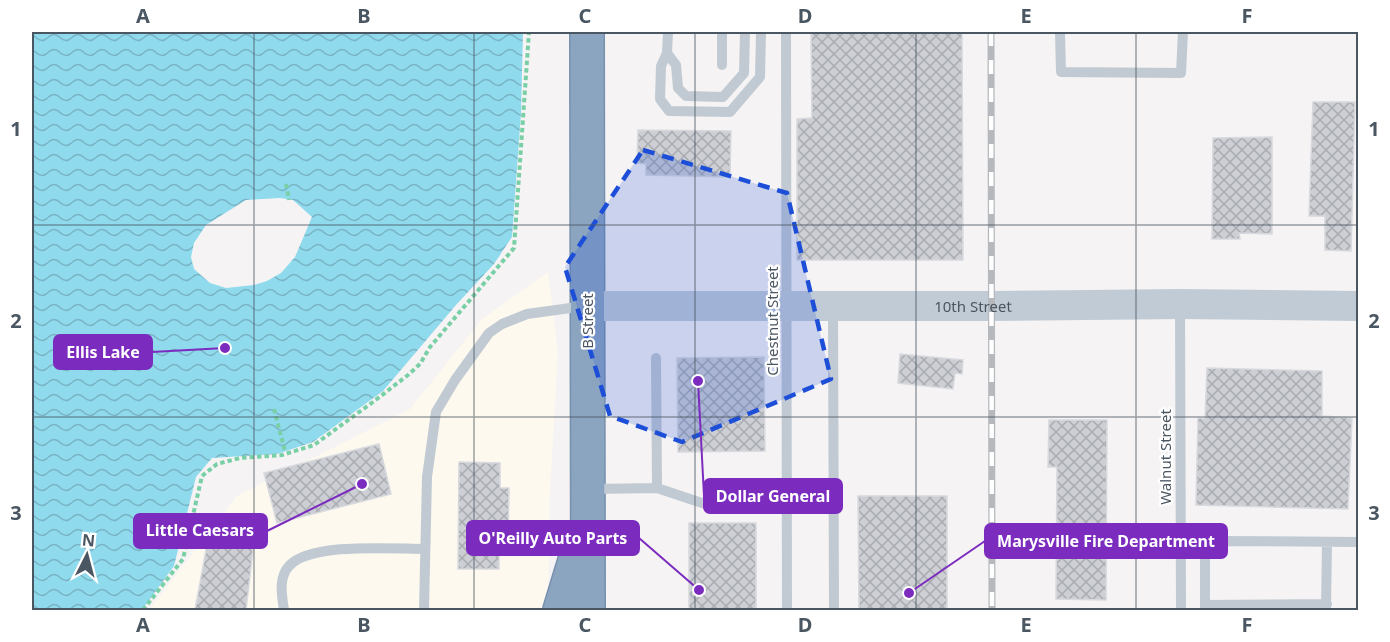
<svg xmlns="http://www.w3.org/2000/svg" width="1390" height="642" font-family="'Noto Sans',sans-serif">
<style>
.commercial{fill:#fdf9ef}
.water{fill:url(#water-waves);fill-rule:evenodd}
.building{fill:url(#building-cross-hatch);stroke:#d7d9de;stroke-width:1.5}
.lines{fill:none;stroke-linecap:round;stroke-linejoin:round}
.highway-casing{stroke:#7690ad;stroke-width:36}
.path{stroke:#7ad0a6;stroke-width:4;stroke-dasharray:4.5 3;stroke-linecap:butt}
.lane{stroke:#c1cad2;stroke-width:10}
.secondary{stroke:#c1cbd6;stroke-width:30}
.highway{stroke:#8ba5c1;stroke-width:33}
.rail-casing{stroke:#b5b8bd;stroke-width:7}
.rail{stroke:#fff;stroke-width:4.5;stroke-dasharray:14;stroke-linecap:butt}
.marked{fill:#1d4ed8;fill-opacity:0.2;stroke:#1d4ed8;stroke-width:4.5;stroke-dasharray:12 8;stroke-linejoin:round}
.grid{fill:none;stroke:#4a5661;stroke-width:1.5;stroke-opacity:0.55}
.labels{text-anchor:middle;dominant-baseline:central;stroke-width:4.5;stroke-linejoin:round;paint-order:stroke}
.street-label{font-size:15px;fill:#4a5661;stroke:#fff}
.leader{fill:none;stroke:#7b2cbf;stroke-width:2}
.callout-dot{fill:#7b2cbf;stroke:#fff;stroke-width:2}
.callout{fill:#7b2cbf;stroke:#7b2cbf;stroke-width:2}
.callout-label{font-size:16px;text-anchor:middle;font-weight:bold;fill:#fff}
.neatline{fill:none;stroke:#4a5661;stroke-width:2}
.grid-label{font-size:20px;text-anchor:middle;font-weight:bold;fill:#4a5661}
</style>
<defs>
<pattern id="water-waves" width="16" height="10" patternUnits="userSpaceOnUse" patternTransform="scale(1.5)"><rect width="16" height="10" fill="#90daee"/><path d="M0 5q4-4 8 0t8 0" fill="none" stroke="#78b4c4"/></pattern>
<pattern id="building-cross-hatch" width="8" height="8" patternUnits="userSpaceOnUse" patternTransform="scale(1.5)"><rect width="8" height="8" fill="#cdcfd5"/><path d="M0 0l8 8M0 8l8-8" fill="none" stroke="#a8abb0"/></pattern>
</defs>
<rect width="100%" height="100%" fill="#f5f3f3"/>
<path class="commercial" d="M548 272 558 352 550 491 548 610H149L237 496 410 409 482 319Z"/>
<path class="water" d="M32 32H523L521 113 512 237 494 264 456 305 383 391 313 442 277 454 212 458 196 477 174 566 142 610H32ZM280 198 293 200 312 217 295 257 281 273 267 281 254 285 226 288 210 283 194 269 191 257 194 243 206 225 246 200Z"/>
<path class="building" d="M811 32H962L963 260H797V119L812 118Z
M1313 102H1355L1351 251 1325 250V216H1309Z
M638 130 731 131 730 177 646 175V164L637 163Z
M1272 137V234L1239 233 1240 239H1212L1213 138Z
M900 354 963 360 962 374 955 373 953 389 898 383Z
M764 357 765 451 678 452 677 358Z
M1207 368 1322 371V416L1352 418 1348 509 1196 505 1198 418 1205 419Z
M1049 420H1107L1106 600 1056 599 1057 467H1048Z
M379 444 391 494 277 523 264 473Z
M459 462 500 463V488H509L508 545H499V569H458Z
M858 496H947V610H859Z
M689 523H756V610H689Z
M210 528 255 533 246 610H195Z"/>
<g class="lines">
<g class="highway-casing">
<path id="highway" d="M587 32 588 610
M560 610 577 554"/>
</g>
<path class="path" d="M286 184 289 200
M274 409 285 451
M143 610 183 559 202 476 217 464 240 458 282 455 314 445 373 402 408 375 420 364 430 347 514 248 529 32"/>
<path class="lane" d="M668 32 667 53 661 66 660 99 669 111 730 112 760 77 761 32
M786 32 787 610
M1060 32 1061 72 1181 73 1183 32
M667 53 676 65 678 88 686 96 723 97 744 73 745 32
M722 65V32
M1180 304 1181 610
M833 309 834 610
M656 358 657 488
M592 489 657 488 702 503 787 504
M787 491 833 489
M1205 605 1327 604
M284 610C282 596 278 578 289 566 311 542 393 549 425 549
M424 610 427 477 436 412 455 380 489 333 502 324 527 314 585 306
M1205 610V549L1210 544 1223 541 1358 542
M1326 610 1327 542"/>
<path class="secondary" id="s1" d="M587 306H991L1180 304 1358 306"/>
<use href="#highway" class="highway"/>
<g class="rail-casing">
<path id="rail" d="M991 32 992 610"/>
</g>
<use href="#rail" class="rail"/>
</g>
<path class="marked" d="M643 150 787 193 831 379 682 442 610 416 565 267Z"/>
<path class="grid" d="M254 32V610M474 32V610M695 32V610M916 32V610M1136 32V610M32 225H1358M32 417H1358"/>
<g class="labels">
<g class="street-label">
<text stroke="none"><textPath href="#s1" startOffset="386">10th Street</textPath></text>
<text transform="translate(587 321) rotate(-90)">B Street</text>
<text transform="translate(772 321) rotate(-90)">Chestnut Street</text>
<text transform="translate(1165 457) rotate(-90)">Walnut Street</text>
</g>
</g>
<path class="leader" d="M225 348L152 352M698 381L704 496M362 484L267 531M699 590L639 538M909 593L985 541"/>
<g class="callout-dot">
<circle cx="225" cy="348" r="6"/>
<circle cx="698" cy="381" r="6"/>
<circle cx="362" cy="484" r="6"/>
<circle cx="699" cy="590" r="6"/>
<circle cx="909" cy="593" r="6"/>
</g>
<g class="callout">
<rect x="54" y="335" width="98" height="34" rx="6"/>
<rect x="704" y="479" width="138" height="34" rx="6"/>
<rect x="134" y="514" width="133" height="34" rx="6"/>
<rect x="467" y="521" width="172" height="34" rx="6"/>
<rect x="985" y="524" width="242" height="34" rx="6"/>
</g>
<g class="callout-label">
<text x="103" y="358">Ellis Lake</text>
<text x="773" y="502">Dollar General</text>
<text x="200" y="536">Little Caesars</text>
<text x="553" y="544">O'Reilly Auto Parts</text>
<text x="1106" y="547">Marysville Fire Department</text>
</g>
<rect width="1390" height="642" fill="none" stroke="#ffffff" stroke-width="66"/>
<g transform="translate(87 555) rotate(6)" stroke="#ffffff" stroke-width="4.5" paint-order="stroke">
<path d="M0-4.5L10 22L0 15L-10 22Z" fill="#4a5661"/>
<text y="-9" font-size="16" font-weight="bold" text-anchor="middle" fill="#4a5661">N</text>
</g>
<rect x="33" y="33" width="1324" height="576" class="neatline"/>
<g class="grid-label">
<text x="143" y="23">A</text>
<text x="364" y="23">B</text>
<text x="585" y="23">C</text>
<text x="805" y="23">D</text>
<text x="1026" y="23">E</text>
<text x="1247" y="23">F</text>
<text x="16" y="136">1</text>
<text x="1374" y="136">1</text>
<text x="16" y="328">2</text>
<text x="1374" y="328">2</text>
<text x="16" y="520">3</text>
<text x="1374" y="520">3</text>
<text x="143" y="632">A</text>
<text x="364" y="632">B</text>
<text x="585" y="632">C</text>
<text x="805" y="632">D</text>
<text x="1026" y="632">E</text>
<text x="1247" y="632">F</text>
</g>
</svg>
